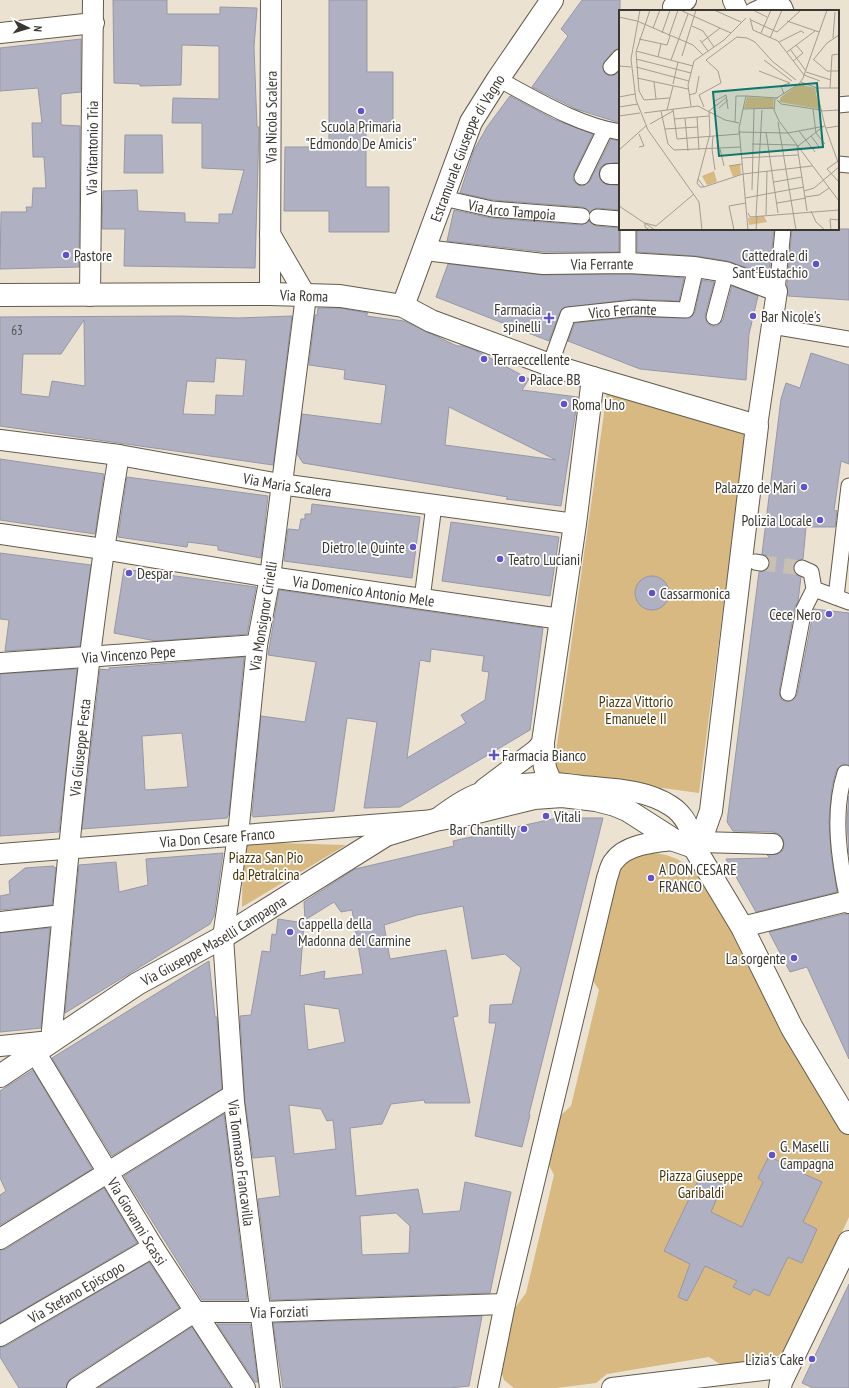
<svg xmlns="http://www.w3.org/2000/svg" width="849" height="1388" font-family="'PT Sans Narrow',sans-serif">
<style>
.green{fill:#d7b981}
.building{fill:#afb0c1;stroke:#9797a7;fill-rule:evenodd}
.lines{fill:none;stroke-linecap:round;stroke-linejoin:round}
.pedestrian-tunnel{stroke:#c8c0b2;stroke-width:15;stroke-dasharray:15 8;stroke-linecap:butt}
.pedestrian-casing{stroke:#635b4d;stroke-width:17}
.minor-casing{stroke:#635b4d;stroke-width:22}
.tertiary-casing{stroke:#635b4d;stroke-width:24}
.pedestrian{stroke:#fff;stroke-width:15}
.minor{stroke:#fff;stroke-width:20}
.tertiary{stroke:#fff;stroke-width:22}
.poi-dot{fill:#6151ca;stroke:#fff;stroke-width:1.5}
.labels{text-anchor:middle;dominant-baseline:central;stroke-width:3.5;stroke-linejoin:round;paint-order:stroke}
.number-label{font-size:13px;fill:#575454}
.street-label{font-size:15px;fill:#3a3630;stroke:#fff}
.poi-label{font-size:15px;fill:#3a3630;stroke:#fff;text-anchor:start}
.park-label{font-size:15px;fill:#473408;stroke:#fff}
.inset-road{fill:none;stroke:#a49d91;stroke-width:1}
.view{fill:#0f766e;fill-opacity:0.15;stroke:#0f766e;stroke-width:2}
.inset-edge{fill:none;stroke:#3a3630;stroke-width:2}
</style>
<rect width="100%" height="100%" fill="#ebe2d2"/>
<path class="green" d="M607 392 746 435 699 793 553 773Z
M243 842 346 845 242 907Z
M639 852C667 853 681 857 700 877L849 1135V1217L786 1353 782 1355 723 1366 709 1357 607 1374 596 1383 556 1388H514L504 1380 501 1371 512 1312 526 1293 554 1175 549 1165 560 1116 571 1106 599 990 593 981 618 871 623 861Z"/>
<path class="building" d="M113 0H167V14H220V7L257 8 254 47 257 127H259L255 268 124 266 125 229H102L103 191 137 190 138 211 185 213V222L219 223V214H232L244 170 202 168V123H172L173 98 219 99V46L182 45 181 85 140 86V84L114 83Z
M329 0H367V72H393V123L366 122V187H389V232H329V211H284L285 147H329Z
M582 0H620V48L613 51 602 66 605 73 609 76 614 75 620 70V123L576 109 532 87 568 36 561 29Z
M81 39V92L61 94V125L80 126 79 267 0 269 1 212H27L26 207H32L33 188H46L44 157H33L32 123H42L38 88 0 91V48Z
M510 96 553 119 593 134 574 173V182L578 185 583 186 590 181 611 139 620 141V162L605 164 600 168 599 174 600 179 605 184 620 186V210L597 208 590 212 583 207 493 200 460 193 474 150 487 127Z
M125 135H162L163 173H124Z
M454 210 491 218 581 225 589 221 596 226 619 228V252H544L447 241Z
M637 229H774L769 276 728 261 696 256 637 252Z
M792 229H849V300L788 296 787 285Z
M448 264 542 275 628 274 684 278 679 301 633 299 563 308 560 312 549 341 436 297Z
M702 280 714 282 705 315 707 323 711 326H717L723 320 732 286 758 296 749 334 746 380 640 369 568 341 575 323 634 317 690 318 695 312Z
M318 308H339L368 313 366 316 404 321 457 346H464L479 352 529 379 522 390 578 397 561 506 506 499 508 497 303 463 297 454 302 414 381 424 386 385 344 379 345 370 309 365 315 315H317ZM449 407 556 460 445 445Z
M181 316 238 318 292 316 273 465 0 426V317ZM84 320 85 386 52 381 49 397 21 394 23 354H61ZM216 358 246 360 243 396 216 395 215 415 183 414 187 381 214 382Z
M811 353 849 365V464L841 461 834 510 837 511 835 527H806L803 559 797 561 794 565 795 573 801 577 798 601 795 607 779 692 782 700 786 702 791 701 797 695 814 609 849 613V765L842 764 836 771 832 787 829 820 831 854 837 892 756 912 726 859 770 858 767 855 778 854 783 850 784 845 783 839 779 834 773 832 733 831 727 822 759 572 768 569 770 564 767 556 762 554 781 399 786 383 800 388Z
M0 459 104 474 95 534 0 520Z
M127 477 268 496 261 558 218 550V546L188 542 187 547 118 537Z
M312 504 420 517 412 578 284 561 288 529 299 530 301 519H305V514H311Z
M451 522 559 537 550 596 442 581Z
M0 553 91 565 80 646 5 651 9 620 0 619Z
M124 569 256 587 247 634 156 641 114 633Z
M635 593a17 17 0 1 1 34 0a17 17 0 1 1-34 0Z
M279 590 543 628 530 730 400 807 364 808 377 722 347 718 334 811 253 817 252 815 261 716 305 722 316 662 268 655ZM431 649 484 656 482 671 489 672 485 700 461 715 466 723 407 758 420 660 430 662Z
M244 657 229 813 227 818 82 829 100 669 109 670V668ZM182 733 188 787 145 790 142 736Z
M77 669 59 832 0 836V674Z
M849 796V855L847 820Z
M557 818H603L529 1114 530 1115 522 1147 475 1136 496 1023H489L490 1005 512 1004 521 968 505 954 472 959 463 906 417 915 384 925 390 959 446 950 458 1016 453 1017 470 1103H425L424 1100 391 1104 382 1124 350 1128 356 1196 418 1189 423 1214 460 1211 465 1182 511 1192 490 1293 271 1300 258 1199 280 1196 275 1156 253 1158 245 1101 240 1016 251 1015 262 951 270 952 272 934 276 935 278 919 304 923 300 976 325 971 324 979 363 974 352 910 341 912 334 902 305 920 304 902 355 869 454 846 453 841ZM304 1004 339 1009 345 1042 308 1050ZM289 1105 321 1109 327 1121 333 1120 336 1149 294 1154ZM396 1213 410 1226 409 1253 362 1255 360 1216Z
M223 853 214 916 210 924 65 1013 79 865 116 862 119 892 148 885 146 859Z
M53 866 56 868 52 905 0 910V896L10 894 9 881 25 868Z
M845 914H849V1059L807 967 790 972 769 932Z
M50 928 41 1028 0 1032V933Z
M209 961 215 1017H217L222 1089 112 1156 52 1058Z
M33 1070 92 1169 0 1225V1195L6 1191 0 1178V1091Z
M224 1114 247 1300H202L124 1176Z
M769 1156 784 1164 800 1159 808 1165 804 1174 822 1182 803 1222 817 1229 802 1263 788 1257 769 1296 754 1289 750 1295 733 1287 737 1281 705 1266 687 1301 678 1297 690 1264 664 1251 701 1174 723 1184 711 1212 742 1227 763 1182 758 1178Z
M104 1188 137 1243 0 1323V1250L6 1249Z
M149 1262 179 1308 71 1378 66 1388H19L0 1357V1347L6 1346Z
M849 1284V1388H813L802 1383Z
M482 1316 469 1386 450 1388H283L273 1323Z
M217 1324H250L258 1382H255Z
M192 1327 231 1388H98Z"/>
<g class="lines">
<path class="pedestrian-tunnel" d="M761 563 802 568"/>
<g class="pedestrian-casing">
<g id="pedestrian">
<path d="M752 11C764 5 772 0 784 6L786 11"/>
<path d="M611 67 620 57"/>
<path d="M498 79C536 99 577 125 620 132"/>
<path d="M838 105 849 104"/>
<path d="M838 164 849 165"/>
<path d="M582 177 605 130"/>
<path id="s1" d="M443 198 492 209 582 216"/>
<path d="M597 217 620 219"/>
<path d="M628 263V229"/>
<path d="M777 291 783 229"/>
<path d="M714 317 726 272"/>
<path d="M772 326 849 339"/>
<path id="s2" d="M550 365 568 315 634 308 686 310 696 267"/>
<path d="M755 562 761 563"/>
<path d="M802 568 811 572 814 589 849 602"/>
<path d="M836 597 849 486"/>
<path d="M422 599 434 505"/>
<path d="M788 693 804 609 814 589"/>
<path d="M845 773C832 813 839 860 848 901"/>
</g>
</g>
<g class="minor-casing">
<g id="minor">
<path d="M733 0 738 11"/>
<path d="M673 7 686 0"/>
<path d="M0 33 94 23"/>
<path d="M610 174H620"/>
<path id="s3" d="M270 234 306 296 270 577 257 645 238 835 223 937 234 1102 270 1388"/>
<path id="s4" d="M425 250 543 264 628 263 695 267 726 272 777 291 757 426"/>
<path id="s5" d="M270 294 271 0"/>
<path id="s6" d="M90 296 93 0"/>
<path id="s7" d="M0 440 119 455 280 484 575 524"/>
<path id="s8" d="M0 534 103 549 270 577 561 619"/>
<path id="s9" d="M0 663 257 645"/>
<path d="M484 789 536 750 543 742"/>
<path d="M700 842 773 844"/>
<path id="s10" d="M0 854 435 820C449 810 463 799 480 793 497 787 518 784 537 783 552 782 568 784 582 786 612 789 645 789 671 806 685 815 692 831 694 847"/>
<path d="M0 922 62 915"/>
<path d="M742 927 848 901 849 903"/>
<path id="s11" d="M0 1046 51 1041C69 845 86 649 119 455"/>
<path id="s12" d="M35 1052 153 1247 245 1388"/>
<path d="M0 1239 233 1095"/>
<path id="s13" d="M0 1336 153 1247"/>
<path id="s14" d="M77 1388 194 1312H259L505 1304"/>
<path d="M488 1388 505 1304 607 878C609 873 610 865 614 861 626 844 655 842 674 840"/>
<path d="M612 1388 788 1367"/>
</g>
</g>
<g class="tertiary-casing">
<g id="tertiary">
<path id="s15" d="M0 295 270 294 340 296 403 306 431 321 550 365 593 378"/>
<path id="s16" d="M403 306 471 122 498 79 552 0"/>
<path d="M562 796C545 777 543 767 543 742L575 524 593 378 757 426 711 811 700 842 694 847"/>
<path d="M694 847 742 927 792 1028 849 1123"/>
<path id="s17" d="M0 1076 137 984 223 937 386 835 435 820 469 814 534 798 562 796 596 800 615 805 627 810 674 840 694 847"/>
<path d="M780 1388 781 1382 849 1242"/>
</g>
</g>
<use href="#pedestrian" class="pedestrian"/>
<use href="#minor" class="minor"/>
<use href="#tertiary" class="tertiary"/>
</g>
<g class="poi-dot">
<circle cx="361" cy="111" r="4"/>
<circle cx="66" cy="255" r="4"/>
<circle cx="816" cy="264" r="4"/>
<circle cx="753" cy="316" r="4"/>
<path d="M547 312h4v4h4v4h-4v4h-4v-4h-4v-4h4z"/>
<circle cx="484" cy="359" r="4"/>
<circle cx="522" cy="379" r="4"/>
<circle cx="564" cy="404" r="4"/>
<circle cx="804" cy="487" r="4"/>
<circle cx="820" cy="520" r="4"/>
<circle cx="413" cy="547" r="4"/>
<circle cx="500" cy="559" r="4"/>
<circle cx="129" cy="573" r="4"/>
<circle cx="652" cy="593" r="4"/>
<circle cx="829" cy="614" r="4"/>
<path d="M492 749h4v4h4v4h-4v4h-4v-4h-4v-4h4z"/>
<circle cx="546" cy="816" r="4"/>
<circle cx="524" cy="829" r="4"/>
<circle cx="651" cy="878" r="4"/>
<circle cx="290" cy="932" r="4"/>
<circle cx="794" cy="958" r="4"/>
<circle cx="772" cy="1155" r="4"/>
<circle cx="812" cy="1359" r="4"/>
</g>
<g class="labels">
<g class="number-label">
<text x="17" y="330">63</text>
</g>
<g class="street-label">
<text stroke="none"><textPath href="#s5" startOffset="177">Via Nicola Scalera</textPath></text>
<text stroke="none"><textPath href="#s6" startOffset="148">Via Vitantonio Tria</textPath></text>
<text stroke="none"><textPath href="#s16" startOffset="171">Estramurale Giuseppe di Vagno</textPath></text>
<text stroke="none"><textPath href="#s1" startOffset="70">Via Arco Tampoia</textPath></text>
<text stroke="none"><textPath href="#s4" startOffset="178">Via Ferrante</textPath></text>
<text stroke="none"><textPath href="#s15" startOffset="304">Via Roma</textPath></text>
<text stroke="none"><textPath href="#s2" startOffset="108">Vico Ferrante</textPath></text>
<text stroke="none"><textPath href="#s7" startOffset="291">Via Maria Scalera</textPath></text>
<text stroke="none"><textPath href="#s8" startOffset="368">Via Domenico Antonio Mele</textPath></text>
<text transform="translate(263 616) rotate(-81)">Via Monsignor Cirielli</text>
<text stroke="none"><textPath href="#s9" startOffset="129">Via Vincenzo Pepe</textPath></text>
<text stroke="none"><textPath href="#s11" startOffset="346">Via Giuseppe Festa</textPath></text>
<text stroke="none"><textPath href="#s10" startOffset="218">Via Don Cesare Franco</textPath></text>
<text stroke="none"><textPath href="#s17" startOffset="253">Via Giuseppe Maselli Campagna</textPath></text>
<text stroke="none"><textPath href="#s3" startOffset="945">Via Tommaso Francavilla</textPath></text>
<text stroke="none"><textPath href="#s12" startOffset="198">Via Giovanni Scassi</textPath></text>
<text stroke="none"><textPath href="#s13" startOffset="88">Via Stefano Episcopo</textPath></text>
<text stroke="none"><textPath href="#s14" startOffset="225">Via Forziati</textPath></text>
</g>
<g class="poi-label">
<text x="361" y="126" text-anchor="middle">Scuola Primaria<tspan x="361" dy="17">"Edmondo De Amicis"</tspan></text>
<text x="74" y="255">Pastore</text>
<text x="808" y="255" text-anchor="end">Cattedrale di<tspan x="808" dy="17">Sant'Eustachio</tspan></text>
<text x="541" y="309" text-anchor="end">Farmacia<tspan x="541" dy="17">spinelli</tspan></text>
<text x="761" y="316">Bar Nicole's</text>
<text x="492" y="359">Terraeccellente</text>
<text x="530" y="379">Palace BB</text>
<text x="572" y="404">Roma Uno</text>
<text x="796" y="487" text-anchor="end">Palazzo de Mari</text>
<text x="812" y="520" text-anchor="end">Polizia Locale</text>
<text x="405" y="547" text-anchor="end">Dietro le Quinte</text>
<text x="508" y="559">Teatro Luciani</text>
<text x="137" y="573">Despar</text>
<text x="660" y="593">Cassarmonica</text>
<text x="821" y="614" text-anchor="end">Cece Nero</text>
<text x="502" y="755">Farmacia Bianco</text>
<text x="554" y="816">Vitali</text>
<text x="516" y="829" text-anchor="end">Bar Chantilly</text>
<text x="659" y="869">A DON CESARE<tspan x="659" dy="17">FRANCO</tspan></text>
<text x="298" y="923">Cappella della<tspan x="298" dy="17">Madonna del Carmine</tspan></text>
<text x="786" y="958" text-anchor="end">La sorgente</text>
<text x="780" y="1146">G. Maselli<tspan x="780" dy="17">Campagna</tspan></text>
<text x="804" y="1359" text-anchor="end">Lizia's Cake</text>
</g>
<g class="park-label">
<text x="636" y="701">Piazza Vittorio<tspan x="636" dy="17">Emanuele II</tspan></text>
<text x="266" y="857">Piazza San Pio<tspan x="266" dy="17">da Petralcina</tspan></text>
<text x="701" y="1175">Piazza Giuseppe<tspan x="701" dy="17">Garibaldi</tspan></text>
</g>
</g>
<g transform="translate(619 10)">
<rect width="220" height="220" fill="#ebe2d2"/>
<path d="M180 74 196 78 200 99 160 92 162 87ZM128 87 155 88 154 99 125 98ZM121 154 122 164 114 167 110 156ZM95 161 98 172 88 175 83 166ZM145 206 148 212 130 215 129 208Z" fill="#d7b981"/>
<path class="inset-road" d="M21 0 12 49 17 90 29 120 80 192 83 220M31 0 17 42 20 81 25 90 51 88M61 0 112 23M95 0 122 12M134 0 148 7M208 0 184 68 180 74 156 89 155 100 160 111 220 191M0 7 18 11 74 35 84 45M131 8 134 20 159 31 185 65 201 71M132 10 158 22 182 0M168 11 200 22M73 16 84 21 95 37M34 18 41 0M43 23 51 0M142 23 152 0M50 26 59 0M151 28 163 0M214 28 216 2M20 29 48 35 51 26M81 30 89 41M83 32 101 18M160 32 182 21 185 23M171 39 187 61M17 41 74 56M168 42 196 21M63 46 77 0M39 47 42 34M17 49 72 63M194 49 208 61H220M195 49 208 33 220 25M52 50 69 4M145 50 173 71M174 51 184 43 177 35M0 56 12 57M17 57 70 71M140 61 171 73M187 62 212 70M18 68 69 79M35 72 37 89M182 72 198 78H220M54 74 59 52M197 78 206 116 220 155M211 78 213 45 220 44M165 84 162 76 171 73M70 85 77 83 80 66M0 87 16 84M158 90 162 94 202 100M96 95 94 92 107 85 109 99M72 96 69 75 75 51 105 30 127 8M0 97 19 94M85 97 80 85 102 73 99 61 87 50 118 27 128 28 136 32 153 51 177 70M100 98 109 90M156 98 124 99 127 86 159 88M54 99 58 129 120 124M124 99 120 118 129 220M194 99 197 123 206 134M48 100 54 76M42 101 49 134 55 140 122 137M90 101 108 87M202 101 220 100M25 103 79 96 106 110 120 113M0 106 21 103M78 107 80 140M66 108 69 141M55 109 90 106M116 112 117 86H127M159 112 177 220M31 114 54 101M207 118 220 116M46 119 79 117M180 121 196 142M119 122 169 123 206 116M147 122 159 203M94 126 93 139 96 160M192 126 201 138M133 134 178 135 188 201M179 136 205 116M20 137 25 136 20 124M101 139 105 156M0 140 28 115M122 148 179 145M219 151 208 159 220 172M110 156 123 154M79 169 85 177H81L78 173 91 124 90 101M155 172 183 167M85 177 124 164 193 156M133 180 135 99M185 181 195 178 220 157M186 187 200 185 210 178M126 188 185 177M158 193 187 188M0 196 36 220M192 201 197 212 206 220M129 203 131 207 220 200M147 205 148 161M137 206 143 100M31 220 26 217V213L37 216 75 184M115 220 110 196 127 193M137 220 138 206M212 220 211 209 220 210"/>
<path class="view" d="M198 73 204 137 100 146 94 82Z"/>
<rect width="220" height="220" class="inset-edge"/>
</g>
<g transform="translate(28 28) rotate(95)" stroke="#ffffff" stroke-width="3" paint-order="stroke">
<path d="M0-3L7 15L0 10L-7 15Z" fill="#3a3630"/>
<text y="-6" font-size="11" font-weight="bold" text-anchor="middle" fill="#3a3630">N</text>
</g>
</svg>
